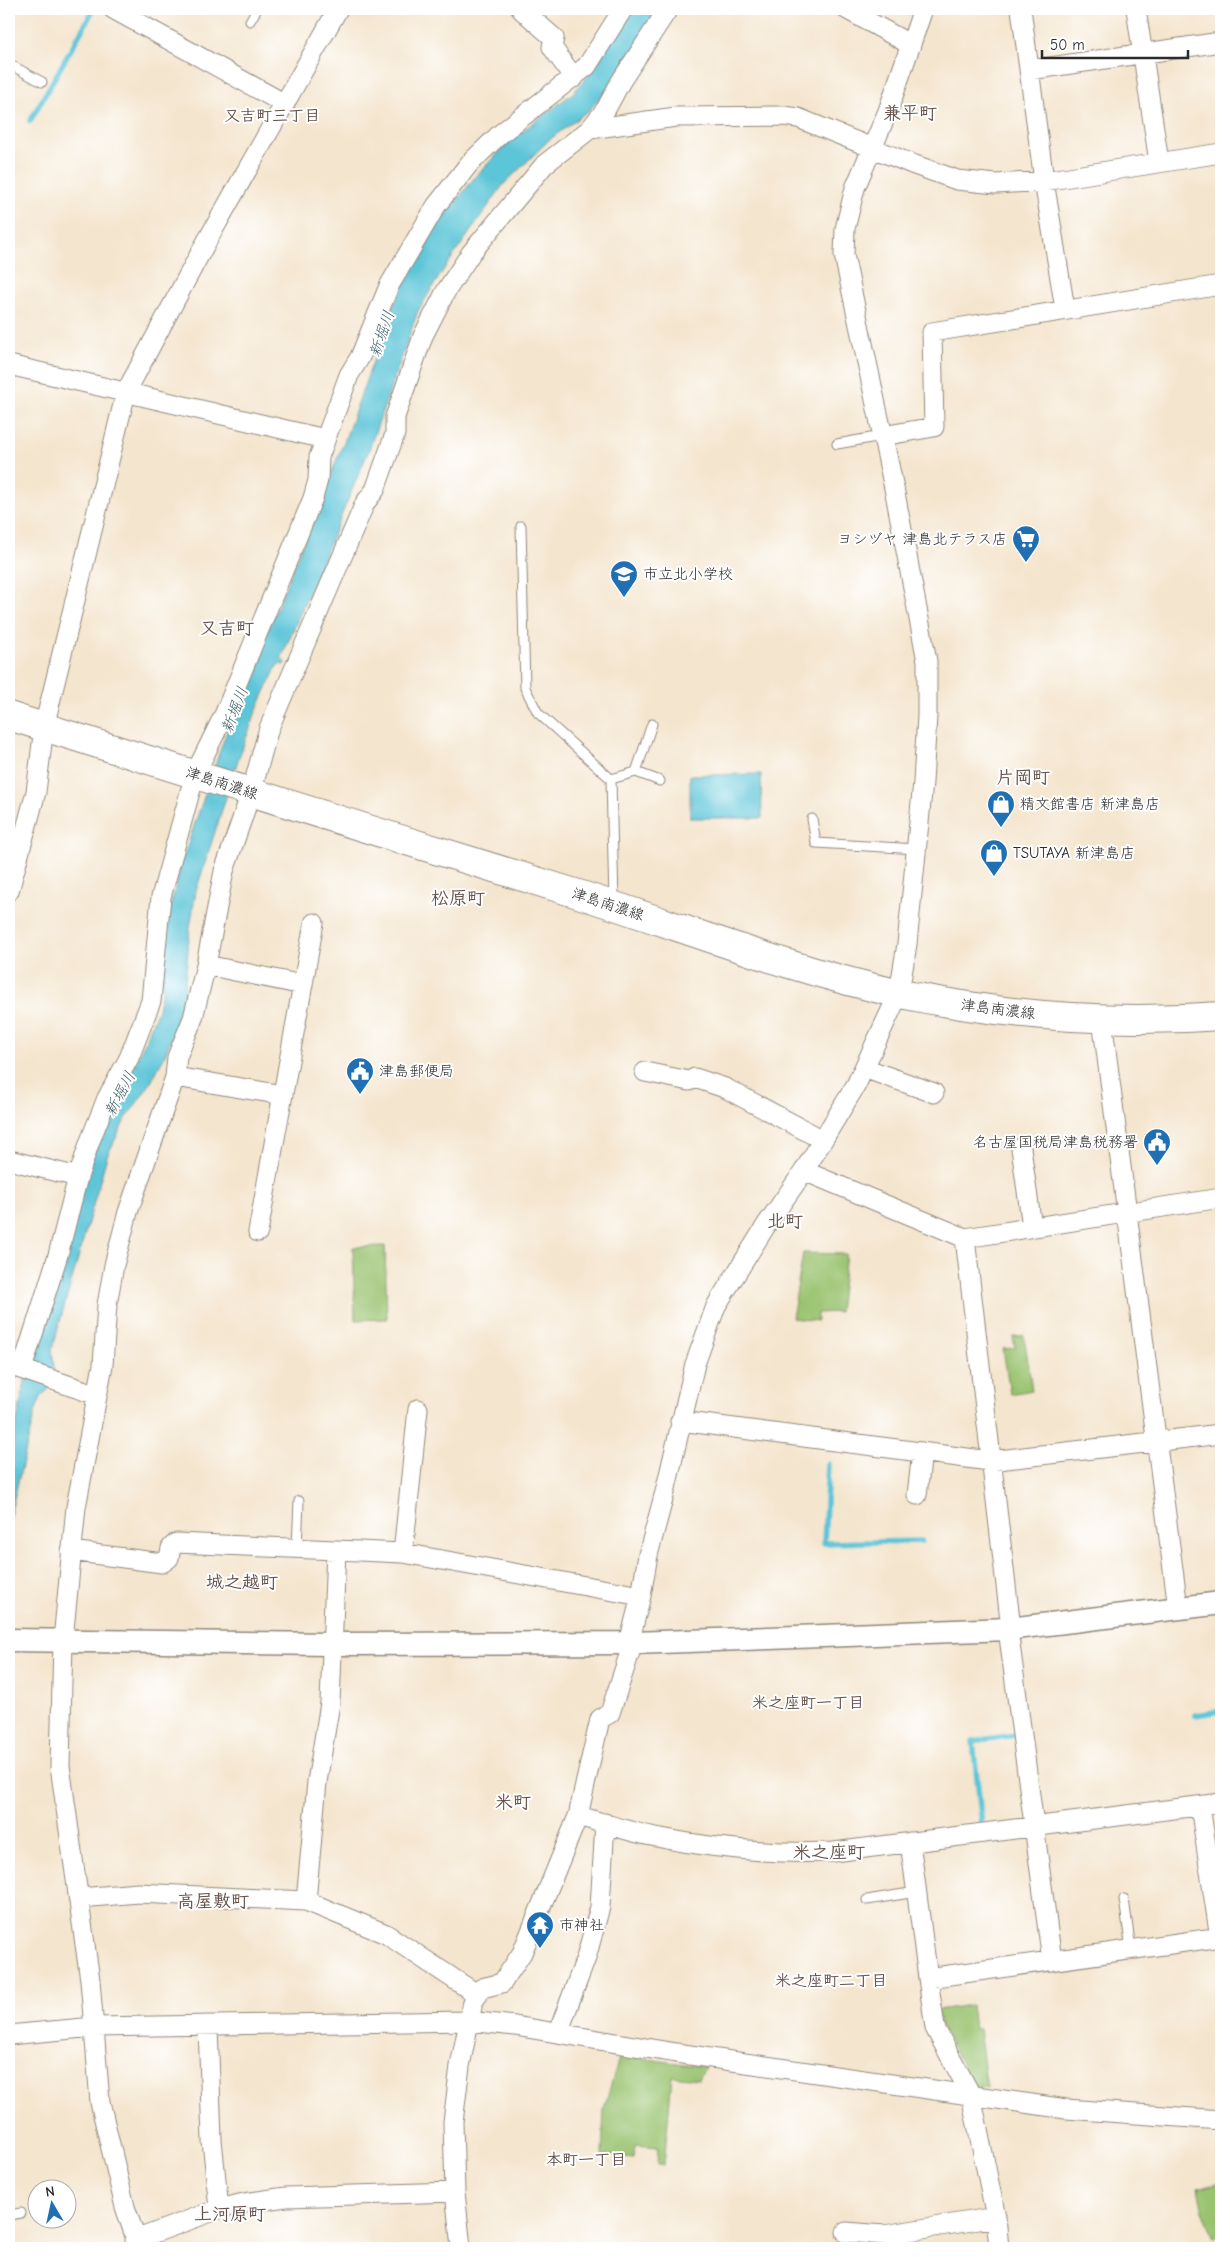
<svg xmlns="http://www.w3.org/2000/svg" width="1230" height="2257" font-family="'Comic Neue','Klee One',sans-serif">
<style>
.green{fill:#9ac36f;stroke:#62774d}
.water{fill:#5cc5d8;stroke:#447882}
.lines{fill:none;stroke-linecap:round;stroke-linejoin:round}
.stream{stroke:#5cc5d8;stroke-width:5.5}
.service-casing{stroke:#90887c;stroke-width:11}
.minor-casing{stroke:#90887c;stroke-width:21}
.tertiary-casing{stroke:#90887c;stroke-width:25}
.primary-casing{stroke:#90887c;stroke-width:30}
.service{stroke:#fff;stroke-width:9}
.minor{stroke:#fff;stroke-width:19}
.tertiary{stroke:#fff;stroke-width:22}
.primary{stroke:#fff;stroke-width:28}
.labels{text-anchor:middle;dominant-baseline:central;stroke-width:4;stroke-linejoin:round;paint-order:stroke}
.poi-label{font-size:15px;fill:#2b2b2b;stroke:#fff;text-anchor:start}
.street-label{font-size:15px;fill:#2b2b2b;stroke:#fff}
.neighbourhood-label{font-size:16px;font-weight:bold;fill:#64514a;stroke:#fff}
.water-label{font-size:16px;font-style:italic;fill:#3c6168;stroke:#fff}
.quarter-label{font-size:18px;font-weight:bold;fill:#64514a;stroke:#fff}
</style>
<rect width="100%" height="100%" fill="#fff"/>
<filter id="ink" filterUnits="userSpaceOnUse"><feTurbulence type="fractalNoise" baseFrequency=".02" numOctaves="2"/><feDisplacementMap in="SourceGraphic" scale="10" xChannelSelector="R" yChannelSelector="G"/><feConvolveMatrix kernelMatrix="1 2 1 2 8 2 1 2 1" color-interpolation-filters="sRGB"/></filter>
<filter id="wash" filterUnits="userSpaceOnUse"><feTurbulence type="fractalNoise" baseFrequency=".0096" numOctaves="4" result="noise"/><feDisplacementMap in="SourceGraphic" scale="20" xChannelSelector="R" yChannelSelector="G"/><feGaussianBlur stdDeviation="1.12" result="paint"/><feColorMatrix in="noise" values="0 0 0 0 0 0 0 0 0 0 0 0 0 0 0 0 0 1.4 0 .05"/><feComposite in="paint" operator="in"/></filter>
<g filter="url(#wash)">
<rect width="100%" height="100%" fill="#f4e5ce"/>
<path class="green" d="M385 1246 387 1319 355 1320 353 1247Z
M803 1253 846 1254 839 1312 817 1313V1321L792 1318Z
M1024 1335 1032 1390 1010 1394 1003 1349 1015 1348 1013 1337Z
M971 2005 974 2029H979L987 2088 973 2086 940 2024 937 2010Z
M620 2055 705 2067 699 2079 672 2076 664 2165H657L658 2147 635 2145 634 2158 602 2155 604 2108Z
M1221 2181V2235L1214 2237 1203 2211 1198 2188Z"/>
<path class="water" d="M629 9H659L605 97 602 95 590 109 549 140 503 185 442 272 418 311 368 452 281 659 285 662 284 665 278 664 257 709 239 757 196 891 190 927 183 1007 164 1057 150 1084 125 1120 107 1156 52 1350 55 1375 49 1389 42 1395 35 1412 10 1515 9 1532V1461L28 1365 96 1145 144 1044 158 1009 162 991 166 924 181 864 224 739 344 442 390 314 403 284 438 225 475 177 512 139 573 93 593 70Z
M761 774 762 818H690V775Z"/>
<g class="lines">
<path class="stream" d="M30 121 94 9
M828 1464 824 1543 921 1541
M1195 1715 1221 1711
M982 1825 973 1741 1015 1735"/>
</g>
</g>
<g filter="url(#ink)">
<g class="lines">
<g class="service-casing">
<path id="service" d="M250 21 257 9
M9 64 42 82
M837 444 882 436
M521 526 525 688 538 713 611 779 614 902
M636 772 660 781
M611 779 636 772 652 724
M812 819 816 843 917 849
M297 1549 299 1501
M1124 1899 1131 1950
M867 1900 916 1892
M9 2215 21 2213"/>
</g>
<g class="minor-casing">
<path id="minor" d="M113 9 285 104
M521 9 554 38 552 47 574 78
M846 9 911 45
M1021 9 1044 181 1065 309
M1136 9 1159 162
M1030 70 1221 42
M590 129 606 109 621 81 668 9
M9 365 325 439
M882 436 934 427 932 332 1221 285
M9 891 36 792 44 727 126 392 203 248 338 9
M206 965 303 985
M1102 1019 1178 1608
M864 1068 934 1093
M645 1072 689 1081 695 1078 725 1088 823 1140
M175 1077 283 1095
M1021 1148 1032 1227
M9 1160 78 1177
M804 1171 965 1238 1221 1198
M258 1232 314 923
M965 1238 1011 1628
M9 1365 97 1395
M22 1369 58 1255 78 1177 90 1141 107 1098 129 1058 151 1001 161 897 195 774 224 715 313 498 318 480 319 457 349 375 360 357 389 286 436 206 469 164 499 135 587 66 623 9
M680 1421 990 1461 1221 1434
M917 1495 922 1452
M71 1551 162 1563 169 1558 171 1548 176 1543 336 1550
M403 1553 418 1409
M1008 1629 1052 1961
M629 1643 641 1596 648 1555 665 1492 695 1364 716 1306 767 1224 804 1171 856 1085 899 993 907 944 923 782 927 716V661L895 493 844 255 845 229 855 188 888 111 923 9
M1200 1806 1220 1938
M578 1816C604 1823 629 1832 656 1837 715 1849 774 1854 834 1852L1221 1803
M910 1842 928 1978
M80 1898 138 1893 306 1901 386 1934 478 1995
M306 1901 317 1782 330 1703 336 1550 403 1553 641 1596
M208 2025 212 2140 219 2209
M558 2033 586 1958 600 1907 605 1823
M9 2035 94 2027 469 2021 515 2026 676 2053 1066 2109 1221 2120
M846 2232 884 2235 996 2217
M135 2240 219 2209 244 2203 286 2197 455 2192
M139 2248 125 2207 100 2102 90 1980 60 1766 63 1640 76 1507 103 1365 107 1305 114 1265 128 1212 175 1077 177 1057 193 1018 206 965 224 871 251 793 269 728 365 503 375 490 395 434V417L423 336 446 291 471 253 545 164 590 129 676 117 784 116 798 118 912 164 957 180 996 184 1044 181 1221 153
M461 2248 455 2192 453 2122 460 2066 473 2002 482 1988 502 1983 522 1953 578 1816 600 1719 610 1713 633 1643
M999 2248 996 2217 971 2095 935 2028 928 1978 1221 1937"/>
</g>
<g class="tertiary-casing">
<path id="tertiary" d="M9 1640 331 1644 633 1643 1008 1629 1221 1603"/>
</g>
<g class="primary-casing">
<path id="primary" d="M9 716C197 776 386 835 575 893 683 927 790 970 901 994 1006 1016 1115 1024 1221 1016"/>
</g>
<use href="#service" class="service"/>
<use href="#minor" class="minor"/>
<use href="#tertiary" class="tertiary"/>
<use href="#primary" class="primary"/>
</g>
</g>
<defs>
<g id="supermarket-pin" transform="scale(1.4375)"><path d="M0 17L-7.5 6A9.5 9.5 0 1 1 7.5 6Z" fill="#1f6fb2" stroke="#fff"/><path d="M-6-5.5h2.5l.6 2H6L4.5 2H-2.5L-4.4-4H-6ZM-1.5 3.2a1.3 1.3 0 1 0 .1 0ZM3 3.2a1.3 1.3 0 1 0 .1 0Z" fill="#fff"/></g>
<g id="school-pin" transform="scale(1.4375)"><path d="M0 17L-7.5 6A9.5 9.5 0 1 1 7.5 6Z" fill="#1f6fb2" stroke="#fff"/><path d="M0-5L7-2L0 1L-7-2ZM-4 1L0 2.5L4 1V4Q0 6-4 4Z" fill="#fff"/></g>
<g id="shop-pin" transform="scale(1.4375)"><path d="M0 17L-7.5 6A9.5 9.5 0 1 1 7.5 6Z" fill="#1f6fb2" stroke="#fff"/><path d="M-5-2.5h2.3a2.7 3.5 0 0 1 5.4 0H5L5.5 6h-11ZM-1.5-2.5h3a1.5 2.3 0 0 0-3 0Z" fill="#fff"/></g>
<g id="civic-pin" transform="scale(1.4375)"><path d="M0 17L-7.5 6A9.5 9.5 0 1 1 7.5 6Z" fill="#1f6fb2" stroke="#fff"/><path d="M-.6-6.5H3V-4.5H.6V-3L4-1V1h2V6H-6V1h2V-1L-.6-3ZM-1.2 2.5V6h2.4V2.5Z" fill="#fff"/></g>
<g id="temple-pin" transform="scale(1.4375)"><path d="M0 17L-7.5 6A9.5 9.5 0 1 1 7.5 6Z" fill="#1f6fb2" stroke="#fff"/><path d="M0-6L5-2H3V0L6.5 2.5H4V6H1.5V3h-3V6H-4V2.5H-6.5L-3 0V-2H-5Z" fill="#fff"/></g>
</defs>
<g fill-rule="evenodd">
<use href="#supermarket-pin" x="1026" y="539"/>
<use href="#school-pin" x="624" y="574"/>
<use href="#shop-pin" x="1001" y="804"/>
<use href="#shop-pin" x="994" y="853"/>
<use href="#civic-pin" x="360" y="1071"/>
<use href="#civic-pin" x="1157" y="1142"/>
<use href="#temple-pin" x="540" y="1925"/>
</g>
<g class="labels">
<g class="poi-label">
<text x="1007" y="539" text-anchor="end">ヨシヅヤ 津島北テラス店</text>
<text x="643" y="574">市立北小学校</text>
<text x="1020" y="804">精文館書店 新津島店</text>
<text x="1013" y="853">TSUTAYA 新津島店</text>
<text x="379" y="1071">津島郵便局</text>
<text x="1138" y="1142" text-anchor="end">名古屋国税局津島税務署</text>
<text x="559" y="1925">市神社</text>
</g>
<g class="street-label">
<text transform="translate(222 783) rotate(18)">津島南濃線</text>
<text transform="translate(608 904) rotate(18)">津島南濃線</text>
<text transform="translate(998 1009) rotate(7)">津島南濃線</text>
</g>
<g class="neighbourhood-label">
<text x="272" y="116">又吉町三丁目</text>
<text x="808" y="1703">米之座町一丁目</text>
<text x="831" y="1981">米之座町二丁目</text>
<text x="586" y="2160">本町一丁目</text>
</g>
<g class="water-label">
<text transform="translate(382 334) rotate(-71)">新堀川</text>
<text transform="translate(235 710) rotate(-69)">新堀川</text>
<text transform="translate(120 1094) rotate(-62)">新堀川</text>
</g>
<g class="quarter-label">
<text x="910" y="113">兼平町</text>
<text x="227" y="628">又吉町</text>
<text x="1023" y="777">片岡町</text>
<text x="458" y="898">松原町</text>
<text x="785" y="1221">北町</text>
<text x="242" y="1582">城之越町</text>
<text x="513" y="1802">米町</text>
<text x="829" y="1852">米之座町</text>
<text x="213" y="1901">高屋敷町</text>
<text x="230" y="2214">上河原町</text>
</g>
</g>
<rect width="1230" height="2257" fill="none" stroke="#fff" stroke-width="30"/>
<g transform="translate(52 2204) rotate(351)"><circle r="24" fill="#ffffff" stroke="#aaaaaa"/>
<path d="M0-4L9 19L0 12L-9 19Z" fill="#1f6fb2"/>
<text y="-8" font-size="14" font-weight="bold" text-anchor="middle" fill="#2b2b2b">N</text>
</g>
<path d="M1042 50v8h146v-8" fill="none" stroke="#2b2b2b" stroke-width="2.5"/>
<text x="1050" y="50" font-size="15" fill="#2b2b2b" stroke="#ffffff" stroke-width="4" paint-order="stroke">50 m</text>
</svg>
